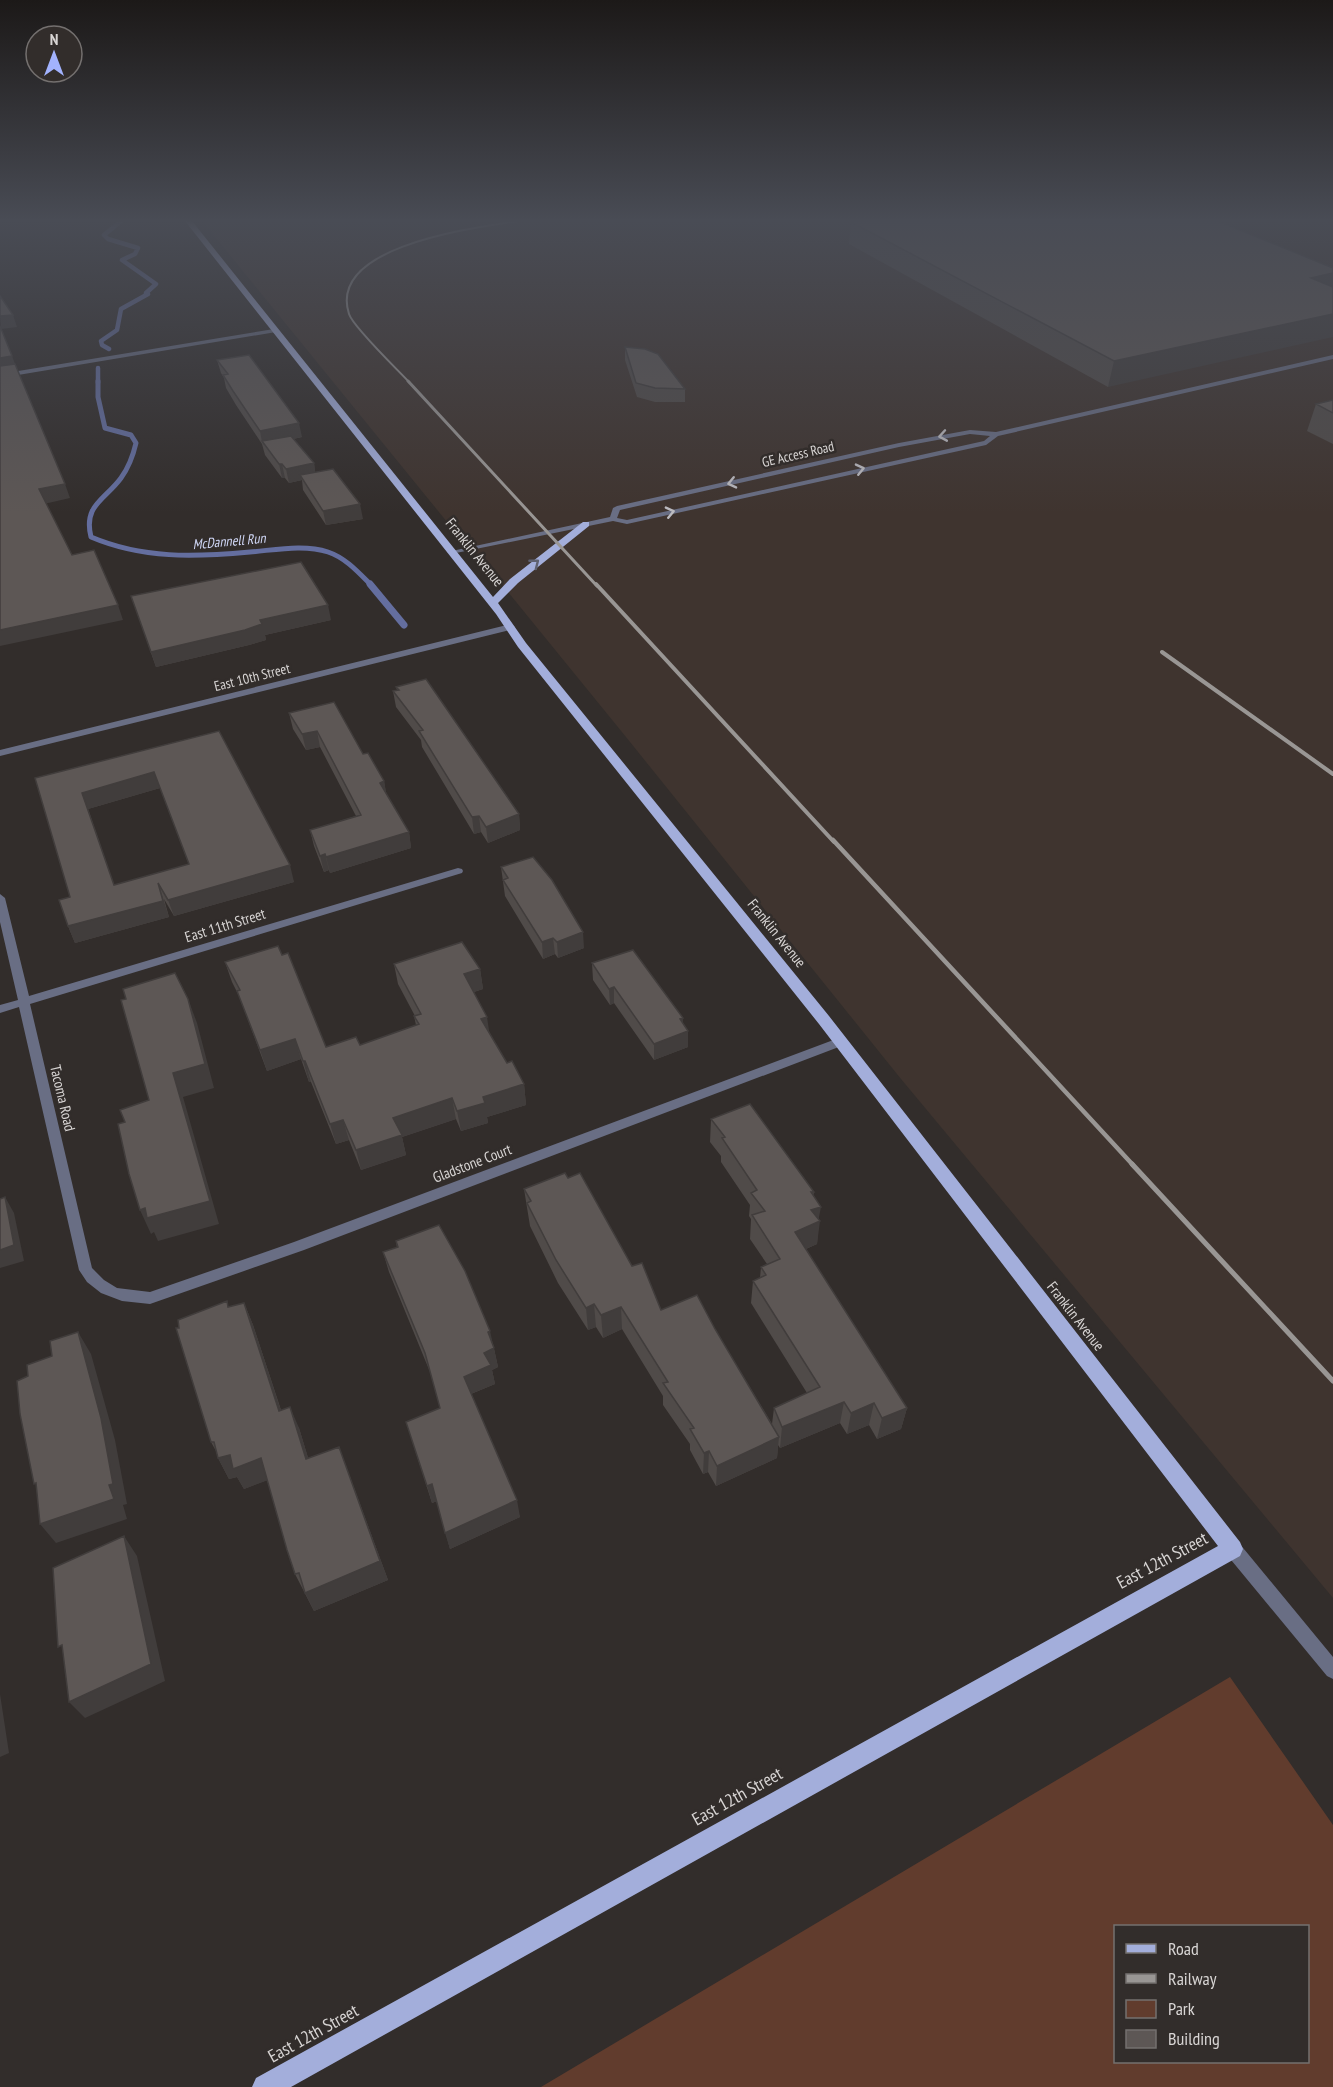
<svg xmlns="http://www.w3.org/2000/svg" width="1333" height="2087" font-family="'PT Sans Narrow',sans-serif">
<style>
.built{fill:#3f342f}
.green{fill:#613c2d;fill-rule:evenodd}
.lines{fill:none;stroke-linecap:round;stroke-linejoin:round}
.stream-far2{stroke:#646e9f;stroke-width:4.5}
.stream-far1{stroke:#646e9f;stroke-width:5}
.stream{stroke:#646e9f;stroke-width:7}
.service{fill:#696e84;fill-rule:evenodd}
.minor{fill:#696e84;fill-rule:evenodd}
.tertiary{fill:#696e84;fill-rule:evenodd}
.primary{fill:#a3aedb;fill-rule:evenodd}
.rail-far4{stroke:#999694;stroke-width:2}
.rail-far3{stroke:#999694;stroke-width:3}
.rail-far2{stroke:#999694;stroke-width:4}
.rail-far1{stroke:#999694;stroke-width:4.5}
.rail{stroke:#999694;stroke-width:5}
.wall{fill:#504b49;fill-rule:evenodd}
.shaded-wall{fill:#413d3c}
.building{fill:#5d5755;stroke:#413d3c;stroke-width:1.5;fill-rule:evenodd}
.oneway{stroke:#bcbbc0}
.oneway2{stroke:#5f6171}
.labels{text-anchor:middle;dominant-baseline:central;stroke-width:5;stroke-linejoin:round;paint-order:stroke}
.far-street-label{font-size:14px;fill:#d8d5d4;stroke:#322d2b}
.far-water-label{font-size:14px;font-style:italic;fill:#d0d7f6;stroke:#322d2b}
.street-label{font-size:15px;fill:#d8d5d4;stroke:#322d2b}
.near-street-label{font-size:18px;fill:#d8d5d4;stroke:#322d2b}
</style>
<rect width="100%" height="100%" fill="#322d2b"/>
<path class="built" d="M202 221H1333V1598L901 1079 626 737 486 565 456 533Z"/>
<path class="green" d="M1230 1677 1333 1825V2087H541ZM1116 1926H1308V2062H1116Z"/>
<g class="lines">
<path class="stream-far2" d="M109 349 102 345 101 341 117 330 121 309 148 294 146 293 156 284 122 260 135 254 138 248 108 239 104 235 121 221
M98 368V383"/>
<path class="stream-far1" d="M98 381V397L105 428 131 435 136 443C133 456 129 467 121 478 105 500 83 505 91 537 143 559 194 557 250 552 275 550 304 544 328 552 346 558 359 573 372 586"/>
<path class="stream" d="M370 584 404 625"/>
<path class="service" d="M1333 355V359L998 436 986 445 627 524 613 521 451 554 447 552 610 517 613 508 617 506 899 443 970 430 996 432ZM970 434 990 436 984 441 627 520 617 518 620 510 899 447Z"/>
<path class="minor" d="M274 329 276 332 0 378V374Z
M458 868 462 869 463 871 462 873 30 1004 92 1268 104 1280 117 1288 150 1292 294 1242 836 1039H844L846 1042 844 1045 304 1250 150 1304 122 1301 101 1293 87 1282 79 1270 19 1007 0 1013V1005L18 1000 0 922V894L5 898 29 996Z"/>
<path class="tertiary" d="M511 624 515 627 514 629 0 756V750Z
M1233 1541 1239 1543 1333 1657V1679L1327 1676 1227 1555 1225 1549 1227 1543Z"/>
<path class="primary" d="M185 221H192L493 597 510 579 583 522H589V526L518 583 498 603 526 643 829 1016 1240 1542 1243 1549 1240 1556 291 2087H252L256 2078 1218 1546 819 1024 518 647 496 614Z"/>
<path class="rail-far4" d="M410 383C398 370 353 327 349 314 327 246 473 228 518 221"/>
<path class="rail-far3" d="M408 381 597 586"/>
<path class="rail-far2" d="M596 584 834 842
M1162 652 1333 774"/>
<path class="rail-far1" d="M833 840 1133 1165"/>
<path class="rail" d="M1132 1164 1333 1381"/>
</g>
<path class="wall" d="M851 222 1333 268 1108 387 849 244Z
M625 347 685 389V402H655L637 397 625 360Z
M217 360 302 437 293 439 314 463 315 473 363 519 326 525 303 490 302 480 289 483 285 478H282L265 455 262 444 236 405 226 388 224 378 221 373Z
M1333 400V444L1307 431 1316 404Z
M131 596 331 620 265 635 266 640 249 645 156 667Z
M396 687 519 814 520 830 488 843 481 832 474 834 422 747 421 740 396 707 393 691 397 690Z
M289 713 363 754 384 781 386 794 409 832 411 848 330 873 329 870 324 872 314 846 310 830 356 816 320 747 306 750 293 729Z
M219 731 294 882 174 916 164 899 169 917 75 943 68 926 70 897 35 778ZM160 788 189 865 114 885 88 809Z
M501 867 584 948 558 958 555 954 543 959 505 896Z
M282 955 326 1047 360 1045 416 1025 414 1016H415L398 984 394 964 480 969 483 989 474 992 489 1032 507 1063 524 1084 526 1105 487 1117 488 1123 461 1131 456 1119 402 1137 406 1155 361 1170 349 1140 336 1144 311 1082H309L301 1059 267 1071 239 996 232 982 225 962Z
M592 963 683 1018V1023L688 1047 654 1060 614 1003 610 1005 593 980Z
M711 1119 814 1192 813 1196 819 1219 817 1244 806 1249 907 1408 901 1429 877 1439 869 1425 847 1434 840 1423 780 1448 778 1445 777 1458 716 1486 708 1472 703 1474 690 1450V1444L663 1405V1396L622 1329 603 1338 596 1327 588 1330 558 1283 530 1226 524 1189 568 1178 632 1266 661 1310 715 1329 772 1424 774 1408 807 1393 751 1303 753 1281 760 1278 761 1267 767 1264 750 1239 751 1219 749 1216 750 1205 721 1162V1156L710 1142Z
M396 1241 493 1344 498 1367 492 1370 495 1384 471 1394 520 1517 450 1549 437 1501 432 1503 406 1422 440 1408 430 1372 389 1272 383 1252 397 1248Z
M244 1303 253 1325 281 1410 299 1428 308 1458 339 1447 388 1580 314 1611 295 1574 267 1480 244 1489 237 1477 229 1479 218 1458 216 1451 211 1442 179 1328 229 1307Z"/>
<path class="shaded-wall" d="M1333 273V295L1311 278Z
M1333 314V337L1108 387 1114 361Z
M13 315 17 327 1 329 0 316Z
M12 356 17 369 0 372V358Z
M299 423 302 437 264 445 262 442 260 431Z
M314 463 316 478 300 475 302 480 289 483 286 469Z
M279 464H282L285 478H282Z
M65 484 70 498 44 504 39 489Z
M360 504 363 519 326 525 323 511Z
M118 605 123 620 0 646V630Z
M328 605 331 620 265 635 266 640 249 645 156 667 151 652 260 620Z
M317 731 320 747 306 750 302 734Z
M154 772 160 788 88 809 120 901 82 793Z
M384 781 387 797 380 783Z
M519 814 520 830 488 843 486 827Z
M479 816 481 832 474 834 472 817Z
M409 832 411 848 330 873 326 857Z
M325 854 329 870 324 872 320 856Z
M290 865 294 882 174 916 168 900Z
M158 883 169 917 75 943 68 926Z
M583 932 584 948 558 958 557 942Z
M553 938 555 954 543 959 542 942Z
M480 969 483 989 467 994 464 974Z
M614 987V1003L610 1005 609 989Z
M188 999 197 1023 214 1088 183 1097 219 1224 158 1241 154 1232 151 1234 140 1210 173 1073Z
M487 1017 490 1037 481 1019Z
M683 1018V1033L688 1031V1047L654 1060V1044L680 1019Z
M295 1039 301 1059 267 1071 260 1050Z
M303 1061H305L311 1082H309Z
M524 1084 526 1105 487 1117 488 1123 461 1131 457 1111 483 1097Z
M452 1098 456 1119 402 1137 406 1155 361 1170 356 1150 393 1118Z
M343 1120 349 1140 336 1144 330 1124Z
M5 1197 14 1213 24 1261 0 1268V1250Z
M821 1207 818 1222 820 1221 817 1244 792 1255 795 1232 811 1210Z
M244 1303 253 1325 288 1432 279 1411Z
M594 1304 596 1327 588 1330 586 1308Z
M621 1307 622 1329 603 1338 601 1315Z
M490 1331 498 1367 492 1370 495 1384 468 1395 464 1377 488 1332Z
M78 1332 91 1354 115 1440 127 1504 123 1505 127 1519 56 1543 40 1524Z
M844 1402 840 1423 780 1448 782 1427Z
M874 1403 869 1425 847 1434 851 1413Z
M290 1407 299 1428 315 1480 306 1459Z
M907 1408 901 1429 877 1439 882 1418Z
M779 1437 777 1458 716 1486 717 1466Z
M339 1447 388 1580 314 1611 305 1593Z
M709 1451 708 1472 703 1474 704 1453Z
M230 1455 261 1458 271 1479 244 1489 237 1477 229 1479 218 1458Z
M432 1484 437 1501 432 1503 427 1486Z
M517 1500 520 1517 450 1549 445 1533Z
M124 1536 137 1556 165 1681 85 1718 69 1702Z
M0 1694 9 1753 0 1757Z"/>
<path class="building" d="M853 221H1218L1333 268V273L1311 278 1333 287V314L1114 361 851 222Z
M0 296 13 315 0 316Z
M0 326 12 356 0 358Z
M625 347 645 349 658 354 685 389 655 388 636 383Z
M249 355 299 423 260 431 233 391 223 375 228 374 217 360Z
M15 364 65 484 39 489 72 555 94 550 118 605 0 630V366Z
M1333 400V413L1316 404Z
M291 436 314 463 286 469 282 464H279L262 441Z
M333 469 360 504 323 511 300 475Z
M301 562 328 605 260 620 262 624 245 630 151 652 131 596Z
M426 679 519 814 486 827 479 816 472 817 419 731 423 730 393 691 399 690 396 687Z
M334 702 363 754 368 753 384 781 380 783 409 832 326 857 325 854 320 856 310 830 361 815 317 731 302 734 289 713Z
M219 731 290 865 168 900 158 883 163 901 68 926 59 900 70 897 35 778ZM154 772 189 864 114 885 82 793Z
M533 857 552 880 583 932 557 942 553 938 542 942 503 880 508 878 501 867Z
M462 942 480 969 464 974 487 1017 481 1019 507 1063 512 1061 524 1084 483 1097 485 1103 457 1111 452 1098 393 1118 402 1135 356 1150 343 1120 330 1124 305 1061H303L295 1039 260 1050 237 991 240 990 225 962 278 946 282 955 288 953 326 1047 356 1037 360 1045 419 1024 414 1016 421 1014 394 964Z
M633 950 683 1018 680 1019 688 1031 654 1044 614 987 609 989 592 963Z
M175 973 188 999 205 1064 173 1073 210 1201 147 1218 145 1208 140 1210 129 1174 118 1124 125 1122 120 1110 149 1100 121 1000 126 999 123 989Z
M750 1104 814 1192H811L821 1207 811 1210 820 1221 795 1232 907 1408 882 1418 874 1403 851 1413 844 1402 782 1427 774 1408 820 1387 753 1281 766 1275 761 1267 780 1259 752 1215 765 1211 751 1193 757 1190 722 1138 725 1137 711 1119Z
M565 1173 568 1178 580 1173 632 1266 642 1263 661 1310 697 1295 715 1329 779 1437 717 1466 709 1451 704 1453 690 1429 694 1428 663 1383 668 1382 621 1307 601 1315 594 1304 586 1308 556 1260 527 1203 531 1201 524 1189Z
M5 1197 14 1245 0 1250V1199Z
M439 1225 465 1271 490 1331 488 1332 494 1348 484 1353 491 1365 464 1377 517 1500 445 1533 432 1484 427 1486 406 1422 440 1408 425 1353 383 1252 398 1247 396 1241Z
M227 1301 228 1307 244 1303 279 1411 290 1407 306 1459 339 1447 380 1561 305 1593 299 1573 295 1574 287 1550 261 1458 233 1469 230 1455 218 1458 214 1442H211L176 1328H179L178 1320Z
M78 1332 101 1418 113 1484 109 1485 114 1499 40 1524 36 1483 34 1484 20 1414 17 1381 28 1376 27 1365 52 1356 50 1341Z
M124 1536 151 1664 69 1702 62 1645 58 1647 53 1568Z"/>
<defs><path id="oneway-chevron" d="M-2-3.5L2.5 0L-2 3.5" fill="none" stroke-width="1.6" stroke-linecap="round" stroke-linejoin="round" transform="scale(1.5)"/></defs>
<g class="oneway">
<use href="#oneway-chevron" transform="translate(943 436) rotate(170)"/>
<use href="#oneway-chevron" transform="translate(860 469) rotate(-13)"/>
<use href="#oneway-chevron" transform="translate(732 483) rotate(167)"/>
<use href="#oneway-chevron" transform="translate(670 512) rotate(-13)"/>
</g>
<use class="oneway2" href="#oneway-chevron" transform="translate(535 563) rotate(-38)"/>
<linearGradient id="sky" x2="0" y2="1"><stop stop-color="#1c1918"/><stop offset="0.43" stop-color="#494c55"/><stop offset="1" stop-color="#494c55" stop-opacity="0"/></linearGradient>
<rect width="1333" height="513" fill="url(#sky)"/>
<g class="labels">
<g class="far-street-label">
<text transform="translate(798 454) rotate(-13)">GE Access Road</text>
<text transform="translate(252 677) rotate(-14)">East 10th Street</text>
</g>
<g class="far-water-label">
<text transform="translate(229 541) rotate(-5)">McDannell Run</text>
</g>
<g class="street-label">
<text transform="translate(475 552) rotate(51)">Franklin Avenue</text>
<text transform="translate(225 925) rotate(-17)">East 11th Street</text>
<text transform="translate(777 933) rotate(51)">Franklin Avenue</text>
<text transform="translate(63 1098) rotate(77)">Tacoma Road</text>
<text transform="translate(472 1163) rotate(-21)">Gladstone Court</text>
<text transform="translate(1076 1316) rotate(52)">Franklin Avenue</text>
</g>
<g class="near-street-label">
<text transform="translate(1162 1560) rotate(-28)">East 12th Street</text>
<text transform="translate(737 1796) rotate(-29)">East 12th Street</text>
<text transform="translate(313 2033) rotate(-29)">East 12th Street</text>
</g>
</g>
<rect x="1114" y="1925" width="195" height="138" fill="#322d2b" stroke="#74706f" stroke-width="1.5"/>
<rect x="1126" y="1944" width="30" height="9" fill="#a3aedb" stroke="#74706f" stroke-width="1.5"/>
<text x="1168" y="1955" font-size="18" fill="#d8d5d4">Road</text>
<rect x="1126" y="1974" width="30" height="9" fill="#999694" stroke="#74706f" stroke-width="1.5"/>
<text x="1168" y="1985" font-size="18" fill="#d8d5d4">Railway</text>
<rect x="1126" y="2000" width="30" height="18" fill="#613c2d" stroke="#74706f" stroke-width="1.5"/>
<text x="1168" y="2015" font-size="18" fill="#d8d5d4">Park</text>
<rect x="1126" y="2030" width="30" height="18" fill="#5d5755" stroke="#74706f" stroke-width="1.5"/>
<text x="1168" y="2045" font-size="18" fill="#d8d5d4">Building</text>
<g transform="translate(54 54)"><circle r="28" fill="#322d2b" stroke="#74706f" stroke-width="1.5"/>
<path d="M0-4.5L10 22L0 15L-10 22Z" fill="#a2b2fd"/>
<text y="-9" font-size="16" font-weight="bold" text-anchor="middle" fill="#d8d5d4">N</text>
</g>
</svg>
